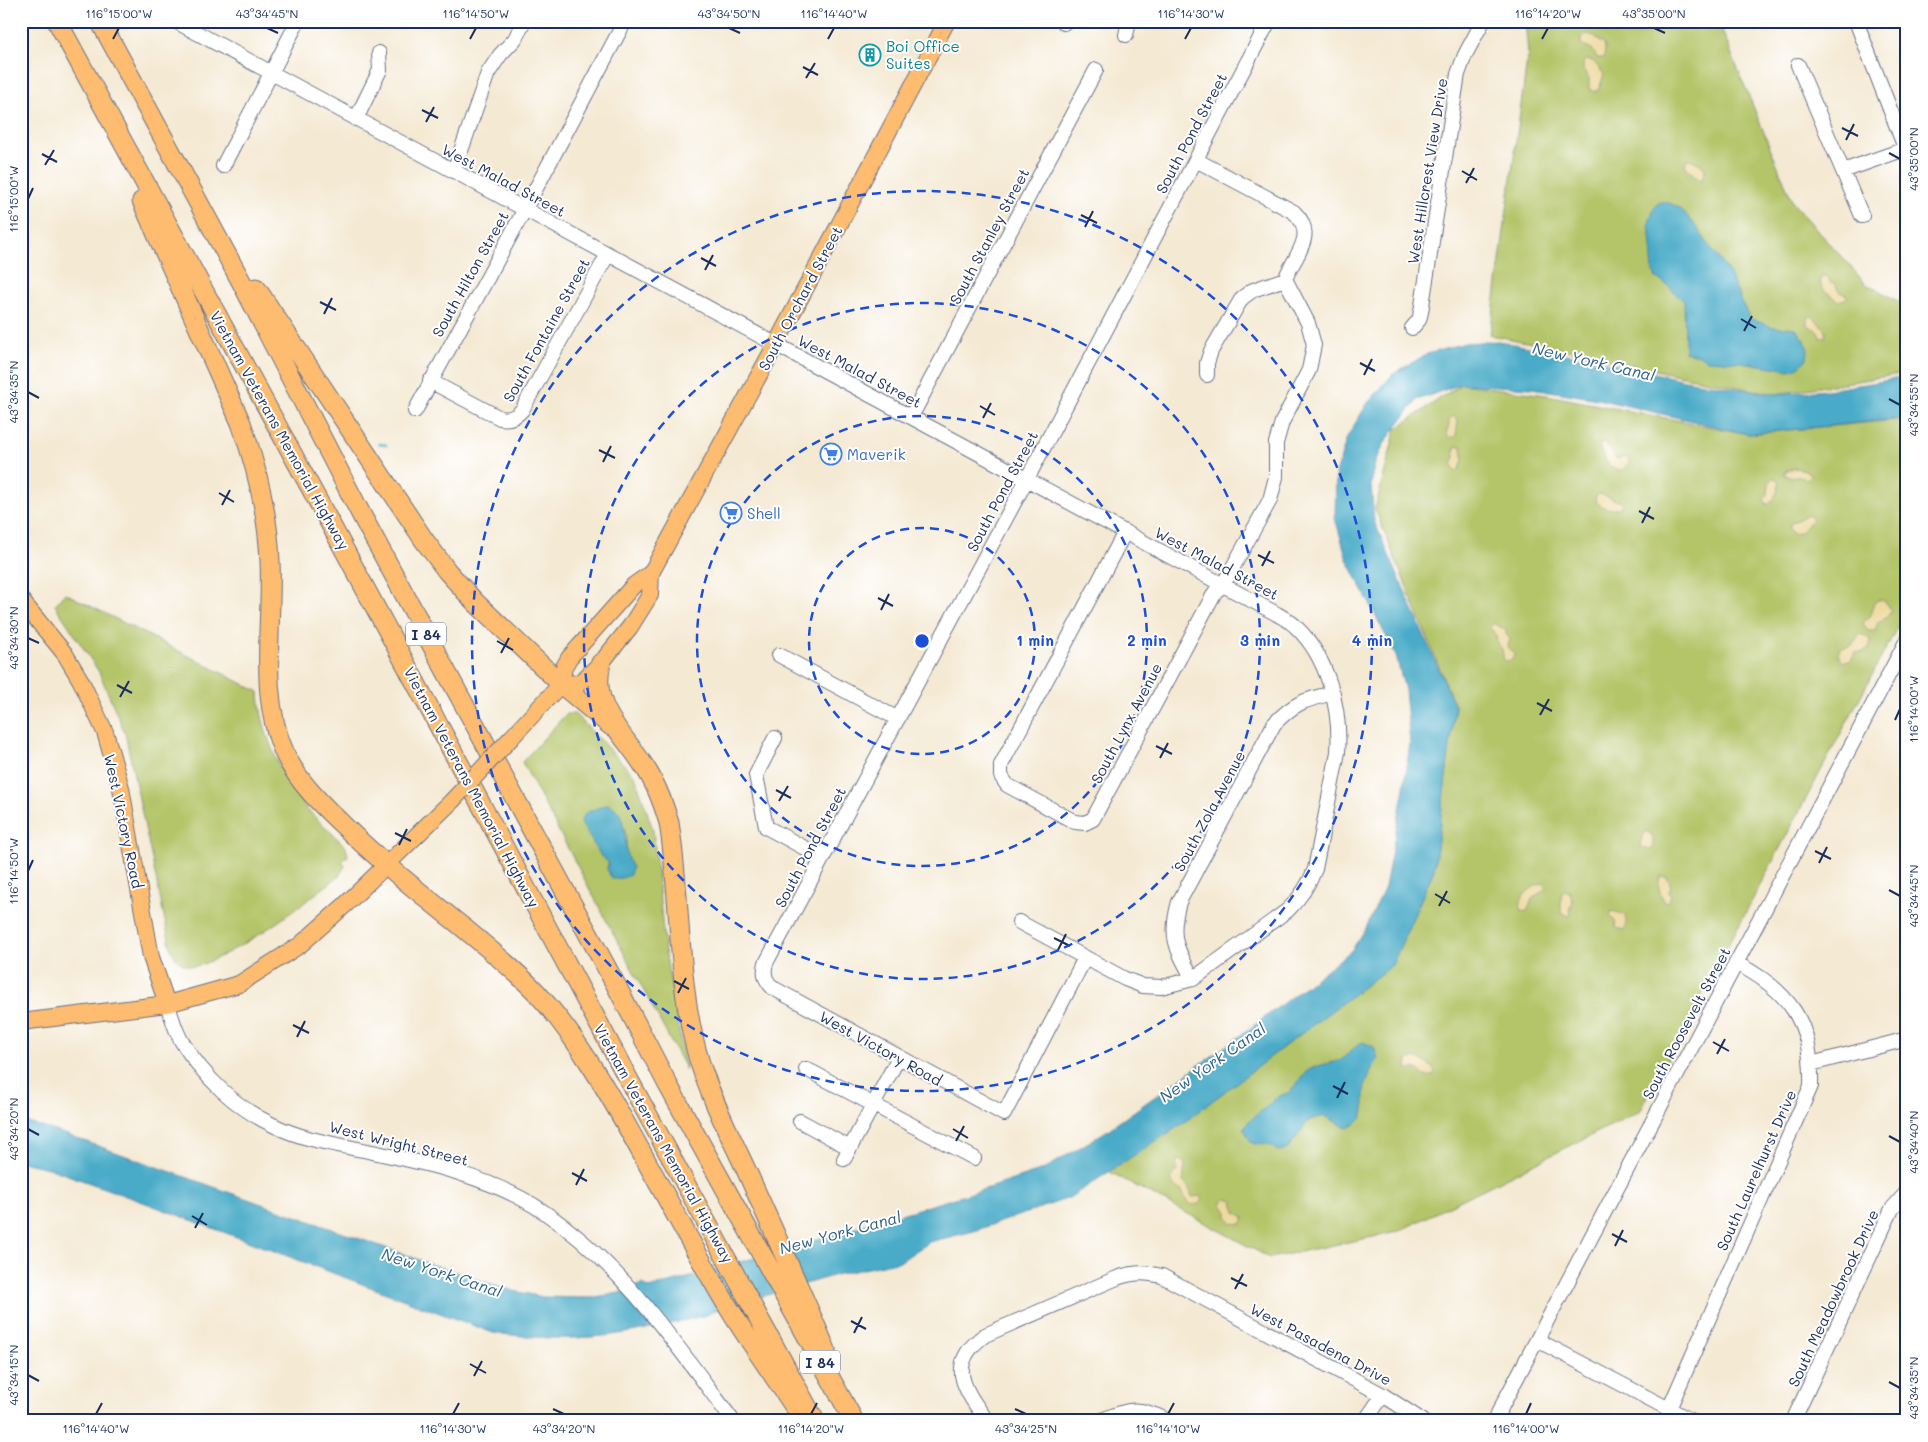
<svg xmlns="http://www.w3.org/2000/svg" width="1928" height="1442" font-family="Mali,sans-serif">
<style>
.green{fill:#b4c467;stroke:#687a62;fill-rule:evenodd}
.sand{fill:#eeda9e;stroke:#84847e}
.water{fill:#49abc8;stroke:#326d93}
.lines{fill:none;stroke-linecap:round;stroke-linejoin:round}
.stream{stroke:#49abc8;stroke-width:3}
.minor-casing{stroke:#677087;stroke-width:16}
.major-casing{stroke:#677087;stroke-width:18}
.highway-casing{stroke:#677087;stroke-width:21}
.minor{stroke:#fff;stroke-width:14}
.major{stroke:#fdbc70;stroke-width:16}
.highway{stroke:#fdbc70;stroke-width:19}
.major-bridge-casing{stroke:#677087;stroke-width:18;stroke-linecap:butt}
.major-bridge{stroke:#fdbc70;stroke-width:16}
.ticks{fill:none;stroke:#1b2f5e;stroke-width:2}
.ring{fill:none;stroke:#1d4ed8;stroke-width:2.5;stroke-dasharray:9 6}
.labels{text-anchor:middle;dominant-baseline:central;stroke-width:4;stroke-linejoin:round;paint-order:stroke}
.shield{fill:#fff;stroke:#5f6d8e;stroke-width:1}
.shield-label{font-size:14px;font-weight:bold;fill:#1b2f5e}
.culture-label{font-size:15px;fill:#0d838f;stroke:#fff;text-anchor:start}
.street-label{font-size:15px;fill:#1b2f5e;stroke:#fff}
.shop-label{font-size:15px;fill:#366cbe;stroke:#fff;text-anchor:start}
.water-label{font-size:16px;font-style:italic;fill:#2d6188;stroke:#fff}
.centre{fill:#1d4ed8;stroke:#fff;stroke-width:2.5}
.ring-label{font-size:15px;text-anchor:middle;font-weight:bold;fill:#1d4ed8;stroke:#fff;stroke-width:4;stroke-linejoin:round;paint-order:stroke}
.neatline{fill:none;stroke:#1b2f5e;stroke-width:2}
.ticks-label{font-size:12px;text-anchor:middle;fill:#1b2f5e}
</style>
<rect width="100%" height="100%" fill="#fff"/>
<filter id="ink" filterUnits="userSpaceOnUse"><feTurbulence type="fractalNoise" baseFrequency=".02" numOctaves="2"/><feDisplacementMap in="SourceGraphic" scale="10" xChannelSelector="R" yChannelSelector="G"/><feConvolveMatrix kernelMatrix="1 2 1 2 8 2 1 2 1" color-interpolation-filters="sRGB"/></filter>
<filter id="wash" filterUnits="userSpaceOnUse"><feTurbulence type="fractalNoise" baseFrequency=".0096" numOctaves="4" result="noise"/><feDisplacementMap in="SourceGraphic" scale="20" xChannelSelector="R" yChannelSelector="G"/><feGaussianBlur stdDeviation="1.12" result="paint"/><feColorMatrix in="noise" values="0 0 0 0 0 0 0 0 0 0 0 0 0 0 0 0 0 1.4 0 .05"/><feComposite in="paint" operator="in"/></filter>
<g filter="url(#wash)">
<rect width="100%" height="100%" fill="#f4e9d3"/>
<path class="green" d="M1525 21H1718L1793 203 1866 284 1907 306V373L1775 394 1673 374 1567 350 1490 335 1528 53Z
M1461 384 1546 395 1748 434 1907 419V609L1640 1111 1397 1232 1270 1258 1108 1171 1179 1126 1392 965 1434 870 1455 706 1375 509 1396 429Z
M65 593 259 692C260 728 279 771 300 800 311 816 332 832 346 847L348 856 342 861 345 866 339 876C298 907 262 937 215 959 208 962 198 967 190 966 179 964 175 958 171 949L125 733 99 672 55 605Z
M566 714H575L635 776 653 830 665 951 686 1070 522 762ZM618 811 626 835 627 861 607 869Z"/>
<path class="sand" d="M1587 34 1595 36 1599 41 1603 43 1605 48 1604 58H1597L1592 49 1581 44V38Z
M1586 60 1593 61 1604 74 1599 89 1595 92 1589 89V79L1583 69V63Z
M1687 159C1692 159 1705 165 1705 171 1705 173 1702 178 1701 180 1696 178 1688 169 1685 165Z
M1824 275 1829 278 1830 283 1835 284 1839 292 1847 295V298L1839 301 1824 290 1820 282Z
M1812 316 1826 330V337L1820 338 1818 331 1807 325V318Z
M1454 416 1458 421 1456 436 1449 438 1446 433 1449 426V419Z
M1605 441 1616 459 1624 457 1629 458V462C1617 483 1602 458 1599 445Z
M1456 446 1462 447 1463 459 1460 469 1455 471 1452 465 1455 456 1454 451Z
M1795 468 1805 470 1811 475 1806 479C1798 475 1792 478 1785 475V471Z
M1774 478 1779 481C1780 487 1774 502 1767 505L1764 499 1768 494 1769 483Z
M1597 494C1605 494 1612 500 1620 501L1622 504 1621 507C1612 510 1599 509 1595 499Z
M1808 514 1812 518C1809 525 1801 534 1793 534L1789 529 1790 524Z
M1878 600 1885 601 1891 611 1887 617 1878 622 1875 631H1868L1863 623 1870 615 1874 603Z
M1493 623 1506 630V634L1510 639 1508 646 1514 655 1512 660 1504 661 1502 649 1497 643 1496 634 1489 627Z
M1860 634 1870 639V647L1863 652 1855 653 1850 661 1843 662 1838 655 1840 648 1851 646Z
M1645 832H1649L1653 838V848L1650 850 1642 848 1640 843Z
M1661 876 1667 877 1671 886 1669 891 1671 896 1667 902 1664 901C1660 893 1656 885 1661 876Z
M1544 883 1546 886 1545 889 1532 899 1527 911 1522 912C1516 898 1531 886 1544 883Z
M1564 891H1569L1573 902 1570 908 1571 915 1568 916 1562 913 1561 911V895Z
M1612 911 1626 915V926L1624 930 1616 928 1615 921 1610 916Z
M1413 1058C1421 1059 1433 1065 1435 1073 1432 1077 1427 1077 1422 1075L1421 1072 1418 1069H1407L1408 1060Z
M1177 1160 1182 1161 1185 1164 1183 1182 1189 1188 1192 1197 1200 1196 1203 1197 1201 1203C1188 1208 1186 1201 1182 1191 1175 1188 1173 1185 1171 1178L1178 1170 1176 1166Z
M1226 1199 1233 1201 1236 1212 1244 1217 1243 1221 1241 1224 1231 1223 1227 1217V1212L1221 1203Z"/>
<path class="water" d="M1660 202H1667L1680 208 1692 221 1729 273 1749 318 1770 326 1781 328 1789 327 1796 329 1805 340 1808 350 1807 359 1799 367 1790 370 1741 362 1707 360 1699 355 1685 352 1684 301 1666 284 1656 278 1653 271 1649 223 1654 207Z
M1498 341 1601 361 1684 380 1775 394 1828 390 1907 377V418L1748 434 1598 399 1532 388 1461 384 1417 400 1385 442 1375 463 1371 485 1374 521 1455 706 1434 870 1392 965 1179 1126 1069 1198 974 1231 929 1242 901 1261 839 1274 713 1311 707 1315C663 1326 619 1337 574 1338 547 1339 520 1336 493 1333L143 1202 48 1168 21 1162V1121L56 1131 431 1264 514 1291 543 1297 590 1298 619 1293 642 1284 649 1288 677 1281 985 1189 1043 1170 1105 1132 1243 1034 1351 951 1365 930 1385 887 1404 788 1410 742 1405 690 1396 656 1347 559 1335 518 1336 474 1347 437 1367 404 1393 374 1427 354 1465 343Z
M607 804C632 810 620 852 632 867L630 875 622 878 612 879 607 869 609 863 601 856 581 823 582 817 588 812Z
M1363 1042 1374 1047 1378 1058C1374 1067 1368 1075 1366 1084 1359 1104 1374 1117 1347 1128L1325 1116 1309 1120 1288 1149 1279 1151C1271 1146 1266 1142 1256 1144L1251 1142 1244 1129 1247 1123 1279 1096 1290 1092 1306 1072 1314 1067 1341 1060 1357 1045Z"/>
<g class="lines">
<path class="stream" d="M379 444 386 445"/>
</g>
</g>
<g filter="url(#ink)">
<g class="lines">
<g class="minor-casing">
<path id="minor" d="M175 21 1277 614C1283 618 1291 621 1296 627 1328 657 1341 710 1338 752L1315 869C1309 885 1300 898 1288 910L1193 979 1161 987 1143 986 1125 979 1019 922
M1856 21 1907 153
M1064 23 1065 21
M1126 35 1129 21
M1798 65 1862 216
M356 119 380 70 379 53
M223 166 298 21
M454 171 488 73 500 55 515 39 524 21
M1843 171 1905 149
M1412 328 1419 320 1421 312 1458 74 1465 55 1483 21
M1207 375V363L1211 351 1242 298 1253 290 1285 279
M430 381 500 418C510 420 516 417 522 410L608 254
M415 411 525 209 625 21
M911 417 1096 70
M1125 532 1001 765V776L1007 785 1075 822 1085 823 1093 819 1215 592 1223 585 1270 500 1276 477V443L1282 422 1309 370 1314 345 1308 323 1285 279C1295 255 1318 235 1294 212L1196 160
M779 655 898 719
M775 738 756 775 766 827 823 858
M1085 958 1004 1114 773 988C765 980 763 974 766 963L1027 479 1269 21
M1193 979C1176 948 1169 937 1179 902L1274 724C1295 702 1305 700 1333 693
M167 1004C172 1016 175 1031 182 1042 204 1077 236 1108 273 1125 301 1139 333 1144 363 1150 425 1163 491 1176 544 1212 623 1265 677 1346 733 1421
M1811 1064 1907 1039
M806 1069 974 1158
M800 1121 850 1148
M844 1159 899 1057
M1537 1340 1692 1421
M1669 1409 1811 1086C1813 1023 1790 991 1736 963
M987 1421C964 1389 945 1364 985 1335L1117 1278C1134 1272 1145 1272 1162 1276L1383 1395 1423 1421
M1100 1421C1129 1408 1140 1406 1168 1421
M1365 1421 1383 1395
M1494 1421 1907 640
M1793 1421 1892 1209 1907 1192"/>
</g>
<g class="major-casing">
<path id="major" d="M21 600 65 654 81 681 105 732 121 788 151 957 167 1004
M561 684 578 683 584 679 601 663 630 627 650 595 651 573 776 344 947 21
M512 737 561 684 564 667 569 658 634 585 651 573
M21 1022 167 1004 239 984 300 945 345 905 452 801"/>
</g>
<g class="highway-casing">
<path id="highway" d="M57 21 338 538 638 1097 815 1421
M100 21 242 283 362 516 617 987 668 1085 854 1421
M142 201 241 423C257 468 268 513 270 561 273 623 258 696 285 754 298 782 321 804 344 826 382 863 424 896 465 929 489 949 514 969 536 992 590 1051 626 1126 665 1195 688 1237 710 1278 735 1318 754 1348 775 1377 794 1406
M256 288 424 540 447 571 474 601 561 684 611 726
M601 663C590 706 621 731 642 763 655 781 663 802 669 823 682 902 676 986 700 1063 712 1101 731 1137 748 1174 774 1232 801 1291 826 1350"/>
</g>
<use href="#minor" class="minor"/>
<use href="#major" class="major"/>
<use href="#highway" class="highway"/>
<g class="major-bridge-casing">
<path id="major-bridge" d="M452 801 512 737"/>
</g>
<use href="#major-bridge" class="major-bridge"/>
</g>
</g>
<path class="ticks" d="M267 28 278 33M729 28 740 33M1654 28 1665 33M113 39 119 28M470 39 476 28M828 39 834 28M1185 39 1191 28M1542 39 1548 28M803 67 818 75M806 78 815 63M422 110 438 118M426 122 434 107M1842 128 1858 136M1846 140 1854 124M1889 153 1900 159M42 154 57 162M45 165 54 150M1462 171 1477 180M1466 183 1474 168M28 199 33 188M1081 215 1097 223M1085 227 1093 211M701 258 716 266M705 270 713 255M320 302 336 310M324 314 332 298M1741 319 1756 328M1744 331 1752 316M1360 363 1375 371M1364 375 1372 359M28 392 39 398M1889 399 1900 405M980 406 995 415M983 418 991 403M599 450 615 458M603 462 611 446M219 493 234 502M222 505 230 490M1639 511 1654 519M1642 523 1650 507M1258 555 1274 563M1262 566 1270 551M878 598 893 606M881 610 889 594M28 638 39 643M497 641 513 650M501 653 509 638M117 685 132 693M120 697 129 681M1537 703 1552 711M1540 715 1549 699M1895 720 1900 709M1156 746 1172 754M1160 758 1168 743M776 790 791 798M779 801 788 786M395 833 411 841M399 845 407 829M1815 851 1831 859M1819 863 1827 847M28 871 33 860M1889 890 1900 896M1435 894 1450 903M1439 906 1447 891M1054 938 1070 946M1058 950 1066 934M674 981 689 989M678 993 686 978M293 1025 309 1033M297 1037 305 1021M1713 1042 1729 1051M1717 1054 1725 1039M1333 1086 1348 1094M1337 1098 1345 1082M28 1129 39 1135M953 1129 968 1138M1889 1136 1900 1142M956 1141 964 1126M572 1173 587 1181M576 1185 584 1169M192 1216 207 1225M195 1228 203 1213M1612 1234 1627 1242M1615 1246 1623 1230M1231 1278 1247 1286M1235 1289 1243 1274M851 1321 866 1329M854 1333 862 1317M470 1364 486 1373M28 1375 39 1381M474 1376 482 1361M1889 1382 1900 1388M553 1409 564 1414M1015 1409 1026 1414M96 1414 102 1403M453 1414 459 1403M811 1414 817 1403M1168 1414 1174 1403M1526 1414 1531 1403"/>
<g class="ring">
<circle cx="922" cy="641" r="113"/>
<circle cx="922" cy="641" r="225"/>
<circle cx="922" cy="641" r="338"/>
<circle cx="922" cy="641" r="450"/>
</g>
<defs>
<g id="building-ring" transform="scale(1.125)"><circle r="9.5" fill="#fff" stroke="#0f9aa8" stroke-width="1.5"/><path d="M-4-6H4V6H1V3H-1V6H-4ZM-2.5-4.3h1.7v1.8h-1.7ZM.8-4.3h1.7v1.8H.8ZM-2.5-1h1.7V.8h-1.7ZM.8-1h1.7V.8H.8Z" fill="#0f9aa8"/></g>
<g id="supermarket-ring" transform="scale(1.125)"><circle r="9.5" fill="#fff" stroke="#3f7fe0" stroke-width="1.5"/><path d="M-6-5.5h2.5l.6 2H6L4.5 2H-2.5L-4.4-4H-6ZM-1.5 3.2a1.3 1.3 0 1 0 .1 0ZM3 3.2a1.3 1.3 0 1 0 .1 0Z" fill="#3f7fe0"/></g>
</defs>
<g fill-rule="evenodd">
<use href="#building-ring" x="870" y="55"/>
<use href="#supermarket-ring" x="831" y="454"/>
<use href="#supermarket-ring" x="731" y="513"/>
</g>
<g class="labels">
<g class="shield">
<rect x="406" y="622.5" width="40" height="23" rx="4"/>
<rect x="800" y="1350.5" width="40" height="23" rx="4"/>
</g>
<g class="shield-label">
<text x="426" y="634">I 84</text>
<text x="820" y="1362">I 84</text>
</g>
<g class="culture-label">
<text x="886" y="46">Boi Office<tspan x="886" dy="17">Suites</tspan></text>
</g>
<g class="street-label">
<text transform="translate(1191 133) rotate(-62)">South Pond Street</text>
<text transform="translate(1427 171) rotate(-81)">West Hillcrest View Drive</text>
<text transform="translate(504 180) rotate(28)">West Malad Street</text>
<text transform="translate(989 236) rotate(-62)">South Stanley Street</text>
<text transform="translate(470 274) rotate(-61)">South Hilton Street</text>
<text transform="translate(800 298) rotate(-62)">South Orchard Street</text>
<text transform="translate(546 330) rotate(-61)">South Fontaine Street</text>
<text transform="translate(860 371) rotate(28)">West Malad Street</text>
<text transform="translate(280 430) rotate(61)">Vietnam Veterans Memorial Highway</text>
<text transform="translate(1002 491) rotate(-62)">South Pond Street</text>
<text transform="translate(1217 563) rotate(28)">West Malad Street</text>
<text transform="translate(1126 723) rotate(-62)">South Lynx Avenue</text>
<text transform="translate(472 787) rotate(62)">Vietnam Veterans Memorial Highway</text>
<text transform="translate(1209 811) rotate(-62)">South Zola Avenue</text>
<text transform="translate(124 821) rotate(78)">West Victory Road</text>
<text transform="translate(810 847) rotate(-62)">South Pond Street</text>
<text transform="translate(1686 1023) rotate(-62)">South Roosevelt Street</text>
<text transform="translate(881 1048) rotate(29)">West Victory Road</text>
<text transform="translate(399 1143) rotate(14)">West Wright Street</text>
<text transform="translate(664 1143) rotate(61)">Vietnam Veterans Memorial Highway</text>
<text transform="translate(1756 1170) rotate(-66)">South Laurelhurst Drive</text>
<text transform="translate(1833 1298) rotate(-65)">South Meadowbrook Drive</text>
<text transform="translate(1321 1344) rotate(28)">West Pasadena Drive</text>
</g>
<g class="shop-label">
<text x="847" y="454">Maverik</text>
<text x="747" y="513">Shell</text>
</g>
<g class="water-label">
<text transform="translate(1594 361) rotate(13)">New York Canal</text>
<text transform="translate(1212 1062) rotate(-35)">New York Canal</text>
<text transform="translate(840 1232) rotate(-15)">New York Canal</text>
<text transform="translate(442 1272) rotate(18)">New York Canal</text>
</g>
</g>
<circle cx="922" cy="641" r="8" class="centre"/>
<g class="ring-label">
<text x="1035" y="646">1 min</text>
<text x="1147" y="646">2 min</text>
<text x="1260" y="646">3 min</text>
<text x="1372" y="646">4 min</text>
</g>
<rect width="1928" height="1442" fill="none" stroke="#fff" stroke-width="55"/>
<rect x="28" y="28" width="1872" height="1386" class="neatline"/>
<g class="ticks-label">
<text x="119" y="18">116°15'00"W</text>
<text x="267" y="18">43°34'45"N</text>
<text x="476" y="18">116°14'50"W</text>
<text x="729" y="18">43°34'50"N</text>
<text x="834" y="18">116°14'40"W</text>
<text x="1191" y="18">116°14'30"W</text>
<text x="1548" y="18">116°14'20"W</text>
<text x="1654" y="18">43°35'00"N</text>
<text transform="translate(1914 159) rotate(-90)" y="4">43°35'00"N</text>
<text transform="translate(14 199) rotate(-90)" y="4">116°15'00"W</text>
<text transform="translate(14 392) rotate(-90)" y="4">43°34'35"N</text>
<text transform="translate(1914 405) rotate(-90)" y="4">43°34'55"N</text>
<text transform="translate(14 638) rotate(-90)" y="4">43°34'30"N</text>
<text transform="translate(1914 709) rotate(-90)" y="4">116°14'00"W</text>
<text transform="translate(14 871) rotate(-90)" y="4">116°14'50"W</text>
<text transform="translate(1914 896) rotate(-90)" y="4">43°34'45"N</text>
<text transform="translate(14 1129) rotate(-90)" y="4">43°34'20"N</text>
<text transform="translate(1914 1142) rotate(-90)" y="4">43°34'40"N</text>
<text transform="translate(14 1375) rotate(-90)" y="4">43°34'15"N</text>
<text transform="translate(1914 1388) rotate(-90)" y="4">43°34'35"N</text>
<text x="96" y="1433">116°14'40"W</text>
<text x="453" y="1433">116°14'30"W</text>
<text x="564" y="1433">43°34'20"N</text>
<text x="811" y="1433">116°14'20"W</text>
<text x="1026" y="1433">43°34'25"N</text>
<text x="1168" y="1433">116°14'10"W</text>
<text x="1526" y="1433">116°14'00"W</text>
</g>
</svg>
